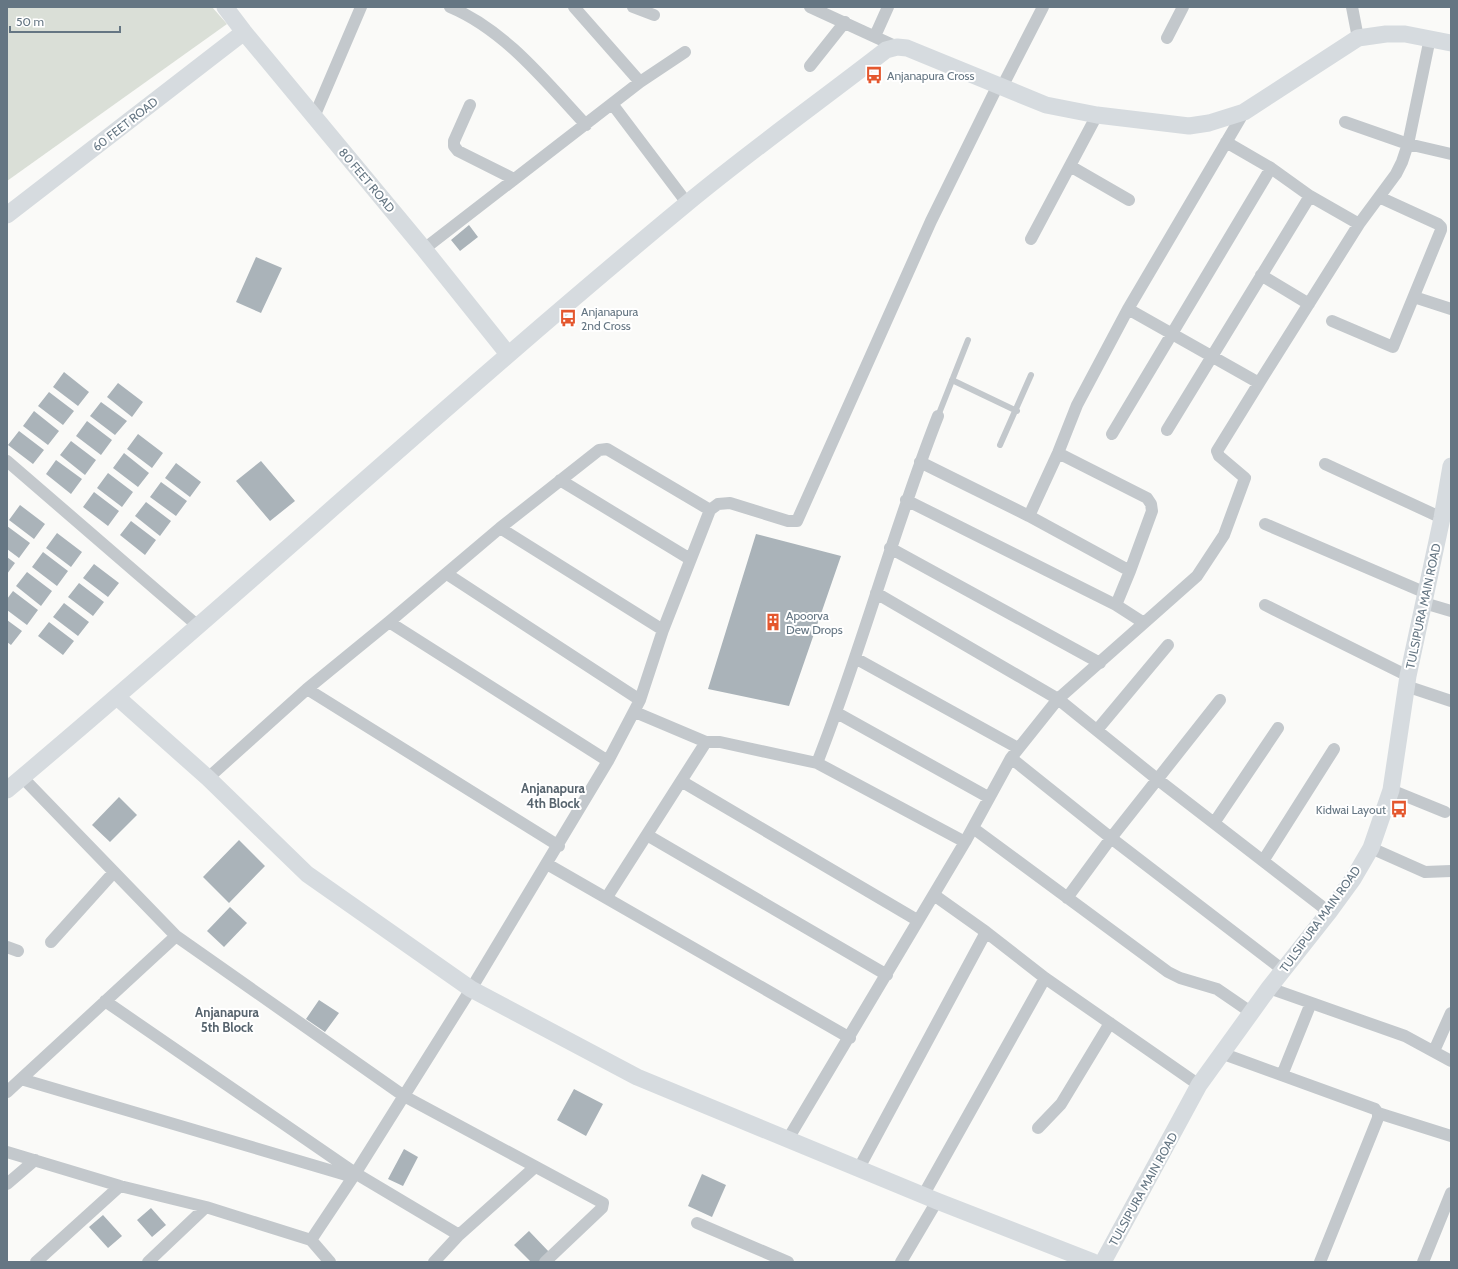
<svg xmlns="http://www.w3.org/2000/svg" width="1458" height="1269" font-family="Cabin,sans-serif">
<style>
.green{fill:#dadfd7}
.building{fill:#aab3b9}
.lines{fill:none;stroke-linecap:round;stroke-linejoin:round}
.lane{stroke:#c3c8cc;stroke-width:6}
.street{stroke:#c3c8cc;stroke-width:12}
.secondary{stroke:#d6dbdf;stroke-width:17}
.labels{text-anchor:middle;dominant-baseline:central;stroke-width:4;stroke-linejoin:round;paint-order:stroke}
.poi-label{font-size:12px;fill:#657683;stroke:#fff;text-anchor:start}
.street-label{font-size:12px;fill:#657683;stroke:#fff}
.neighbourhood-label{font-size:13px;font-weight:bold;fill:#57646e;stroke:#fff}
</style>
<rect width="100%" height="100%" fill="#fafaf8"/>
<path class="green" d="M7 7H212L227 24 7 181Z"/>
<path class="building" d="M469 225 478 237 460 251 451 240Z
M256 257 282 268 261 313 236 302Z
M64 372 89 392 78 406 53 387Z
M118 383 143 402 132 417 107 397Z
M49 392 74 411 63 425 38 406Z
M101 402 127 421 115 435 90 416Z
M34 411 59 431 48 445 23 426Z
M87 421 112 440 101 455 76 436Z
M19 431 44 450 33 464 8 445Z
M138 434 163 453 152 468 127 449Z
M71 441 96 460 85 475 60 455Z
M124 453 149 473 138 487 113 468Z
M56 460 82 479 71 494 46 474Z
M261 461 295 501 270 521 236 481Z
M176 463 201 482 190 497 165 478Z
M108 473 133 492 122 507 97 488Z
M161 482 187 501 176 516 150 497Z
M94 492 119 511 108 526 83 507Z
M146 502 171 521 160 536 135 516Z
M20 505 45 524 34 539 9 520Z
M131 521 156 540 145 555 120 535Z
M7 526 30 543 19 558 7 549Z
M57 533 82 552 71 567 46 548Z
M756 534 841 556 789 706 708 689Z
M43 552 68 571 57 586 32 567Z
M7 557 15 563 7 574Z
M94 564 119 583 108 597 83 578Z
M27 572 52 591 41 606 16 586Z
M79 583 104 602 93 616 68 597Z
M13 591 38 610 27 625 7 610V599Z
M64 603 89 622 78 636 53 617Z
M7 620 22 631 11 645 7 642Z
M49 622 74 641 63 655 38 636Z
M119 797 137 815 110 842 92 825Z
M239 840 265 866 229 903 203 877Z
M230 907 247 923 224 947 207 931Z
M319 1000 339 1013 325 1032 306 1019Z
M574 1089 603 1104 586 1136 557 1120Z
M404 1149 418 1157 403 1186 388 1179Z
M702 1174 726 1185 712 1217 688 1206Z
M151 1208 166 1225 152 1237 137 1220Z
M103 1215 122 1236 108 1248 89 1227Z
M529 1231 550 1253 540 1262H531L514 1245Z"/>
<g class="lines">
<path class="lane" d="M952 380 1017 411
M938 416 968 340
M1000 445 1031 375"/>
<path class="street" d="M450 7C505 30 546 82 586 125
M574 7 640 82
M633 7 654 15
M810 7 897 47
M1352 7 1358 38
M875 36 888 7
M1167 38 1183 7
M810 66 845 22
M1002 87 1043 7
M470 105 454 141V146L458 151 514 179
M613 105 687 203
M314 117 361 7
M1345 122 1408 144 1451 154
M1226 142 1271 168
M1070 166 1129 200
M1359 224 1396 174 1402 162 1408 144 1430 38
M1031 239 1097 115
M424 249 640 82 685 52
M1261 275 1309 304
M1414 297 1451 309
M1128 309 1259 383 1217 451 1219 456 1245 478 1224 535 1197 576 1144 623
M1332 321 1393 347 1441 230V227L1438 224 1379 197
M1167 430 1310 196
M1112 434 1271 168 1310 196 1359 224 1259 383
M1058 453 1147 498 1151 504 1152 511 1130 571
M7 461 198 626
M920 462 1029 516 1130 571 1116 605
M1325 464 1442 518
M560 480 690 559
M1029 516 1058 453 1077 405 1128 309 1244 112
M1265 524 1426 593
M500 528 663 630
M890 548 1100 663
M447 574 640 700
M876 593 1058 699 1157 779 1329 912
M1424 603 1451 611
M1265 605 1408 676
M389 622 608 761
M855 658 1018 748
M1406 686 1451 701
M307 689 559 846
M635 712 706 742H720L817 763C862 649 893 530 938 416
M837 713 988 797
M1097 730 1168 645
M1011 758 1111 838 1283 970
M817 763 965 842
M22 777 176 936 404 1096 603 1203 602 1208 545 1262
M208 778 307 689 389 622 500 528 599 450 607 449 710 510
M681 781 917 920
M1391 790 1445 812
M1214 823 1278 728
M973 828 1168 972 1180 978 1217 989 1252 1013
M647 835 887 975
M1371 848 1425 872 1451 871
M1263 861 1334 749
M547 864 850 1038
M934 895 986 932 1045 978 1199 1085
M607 897 706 742
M1067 898 1111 838 1220 700
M176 936 21 1079 353 1177
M51 942 114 872
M7 947 18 951
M1269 988 1405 1036 1451 1061
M105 1001 355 1173 459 1235
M1434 1051 1451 1013
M1221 1053 1375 1109 1378 1113V1118L1320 1262
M1282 1075 1311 1003
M7 1092 21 1079
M1378 1113 1451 1136
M1038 1128 1061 1104 1110 1023
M788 1139 965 842 1011 758 1058 699 1144 623 1116 605 906 500
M7 1152 120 1186 206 1207 311 1240 330 1262
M859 1168 986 932
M7 1184 35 1160
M924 1194 1045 978
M697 1223 788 1262
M311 1240 353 1177 471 989 608 761 640 700 663 630 710 510 718 504 730 503 788 521H797L931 221 998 85
M36 1262 120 1186
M148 1262 206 1207
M434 1262 459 1235 535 1167
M901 1262 937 1201
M1423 1262 1451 1193"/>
<path class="secondary" d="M225 7 244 32 424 249 508 354
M7 215 244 32
M117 697 208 778 307 874 471 989 637 1077 937 1201 1093 1262
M7 790C236 598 455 395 685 205 750 151 819 102 886 50L897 47 907 48 1046 105 1097 115 1189 126 1209 123 1244 112 1358 38 1386 34H1405L1451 43
M1103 1262 1199 1085 1269 988 1329 912 1353 879 1371 848 1391 790 1408 676 1442 518 1451 466"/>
</g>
<defs>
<g id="bus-bare" transform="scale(1.38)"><path d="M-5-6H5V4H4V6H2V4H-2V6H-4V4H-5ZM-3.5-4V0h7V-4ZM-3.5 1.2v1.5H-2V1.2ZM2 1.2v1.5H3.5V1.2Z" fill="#e4572e" stroke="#fff" stroke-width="2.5" paint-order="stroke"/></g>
<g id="building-bare" transform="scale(1.38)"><path d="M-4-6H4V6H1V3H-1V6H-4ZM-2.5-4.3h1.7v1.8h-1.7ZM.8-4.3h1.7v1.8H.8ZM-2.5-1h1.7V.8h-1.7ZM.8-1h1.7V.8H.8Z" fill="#e4572e" stroke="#fff" stroke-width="2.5" paint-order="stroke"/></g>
</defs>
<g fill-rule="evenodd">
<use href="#bus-bare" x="874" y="75"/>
<use href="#bus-bare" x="568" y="318"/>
<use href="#building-bare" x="773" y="622"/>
<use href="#bus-bare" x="1399" y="809"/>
</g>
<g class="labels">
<g class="poi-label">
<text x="887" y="75">Anjanapura Cross</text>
<text x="581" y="311">Anjanapura<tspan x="581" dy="14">2nd Cross</tspan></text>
<text x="786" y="615">Apoorva<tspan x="786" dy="14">Dew Drops</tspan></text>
<text x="1386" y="809" text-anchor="end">Kidwai Layout</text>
</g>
<g class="street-label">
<text transform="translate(125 124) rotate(-38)">60 FEET ROAD</text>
<text transform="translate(367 180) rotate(50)">80 FEET ROAD</text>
<text transform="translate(1423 606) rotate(-78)">TULSIPURA MAIN ROAD</text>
<text transform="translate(1320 919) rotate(-54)">TULSIPURA MAIN ROAD</text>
<text transform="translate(1143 1189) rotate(-61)">TULSIPURA MAIN ROAD</text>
</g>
<g class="neighbourhood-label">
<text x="553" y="788">Anjanapura<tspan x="553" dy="15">4th Block</tspan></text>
<text x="227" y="1012">Anjanapura<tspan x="227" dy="15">5th Block</tspan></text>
</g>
</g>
<rect width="1458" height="1269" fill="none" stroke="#657683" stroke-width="16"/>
<path d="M10 26v6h110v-6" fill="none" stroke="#657683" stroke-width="2"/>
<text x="16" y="26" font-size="12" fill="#657683" stroke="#ffffff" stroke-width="3" paint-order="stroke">50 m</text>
</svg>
